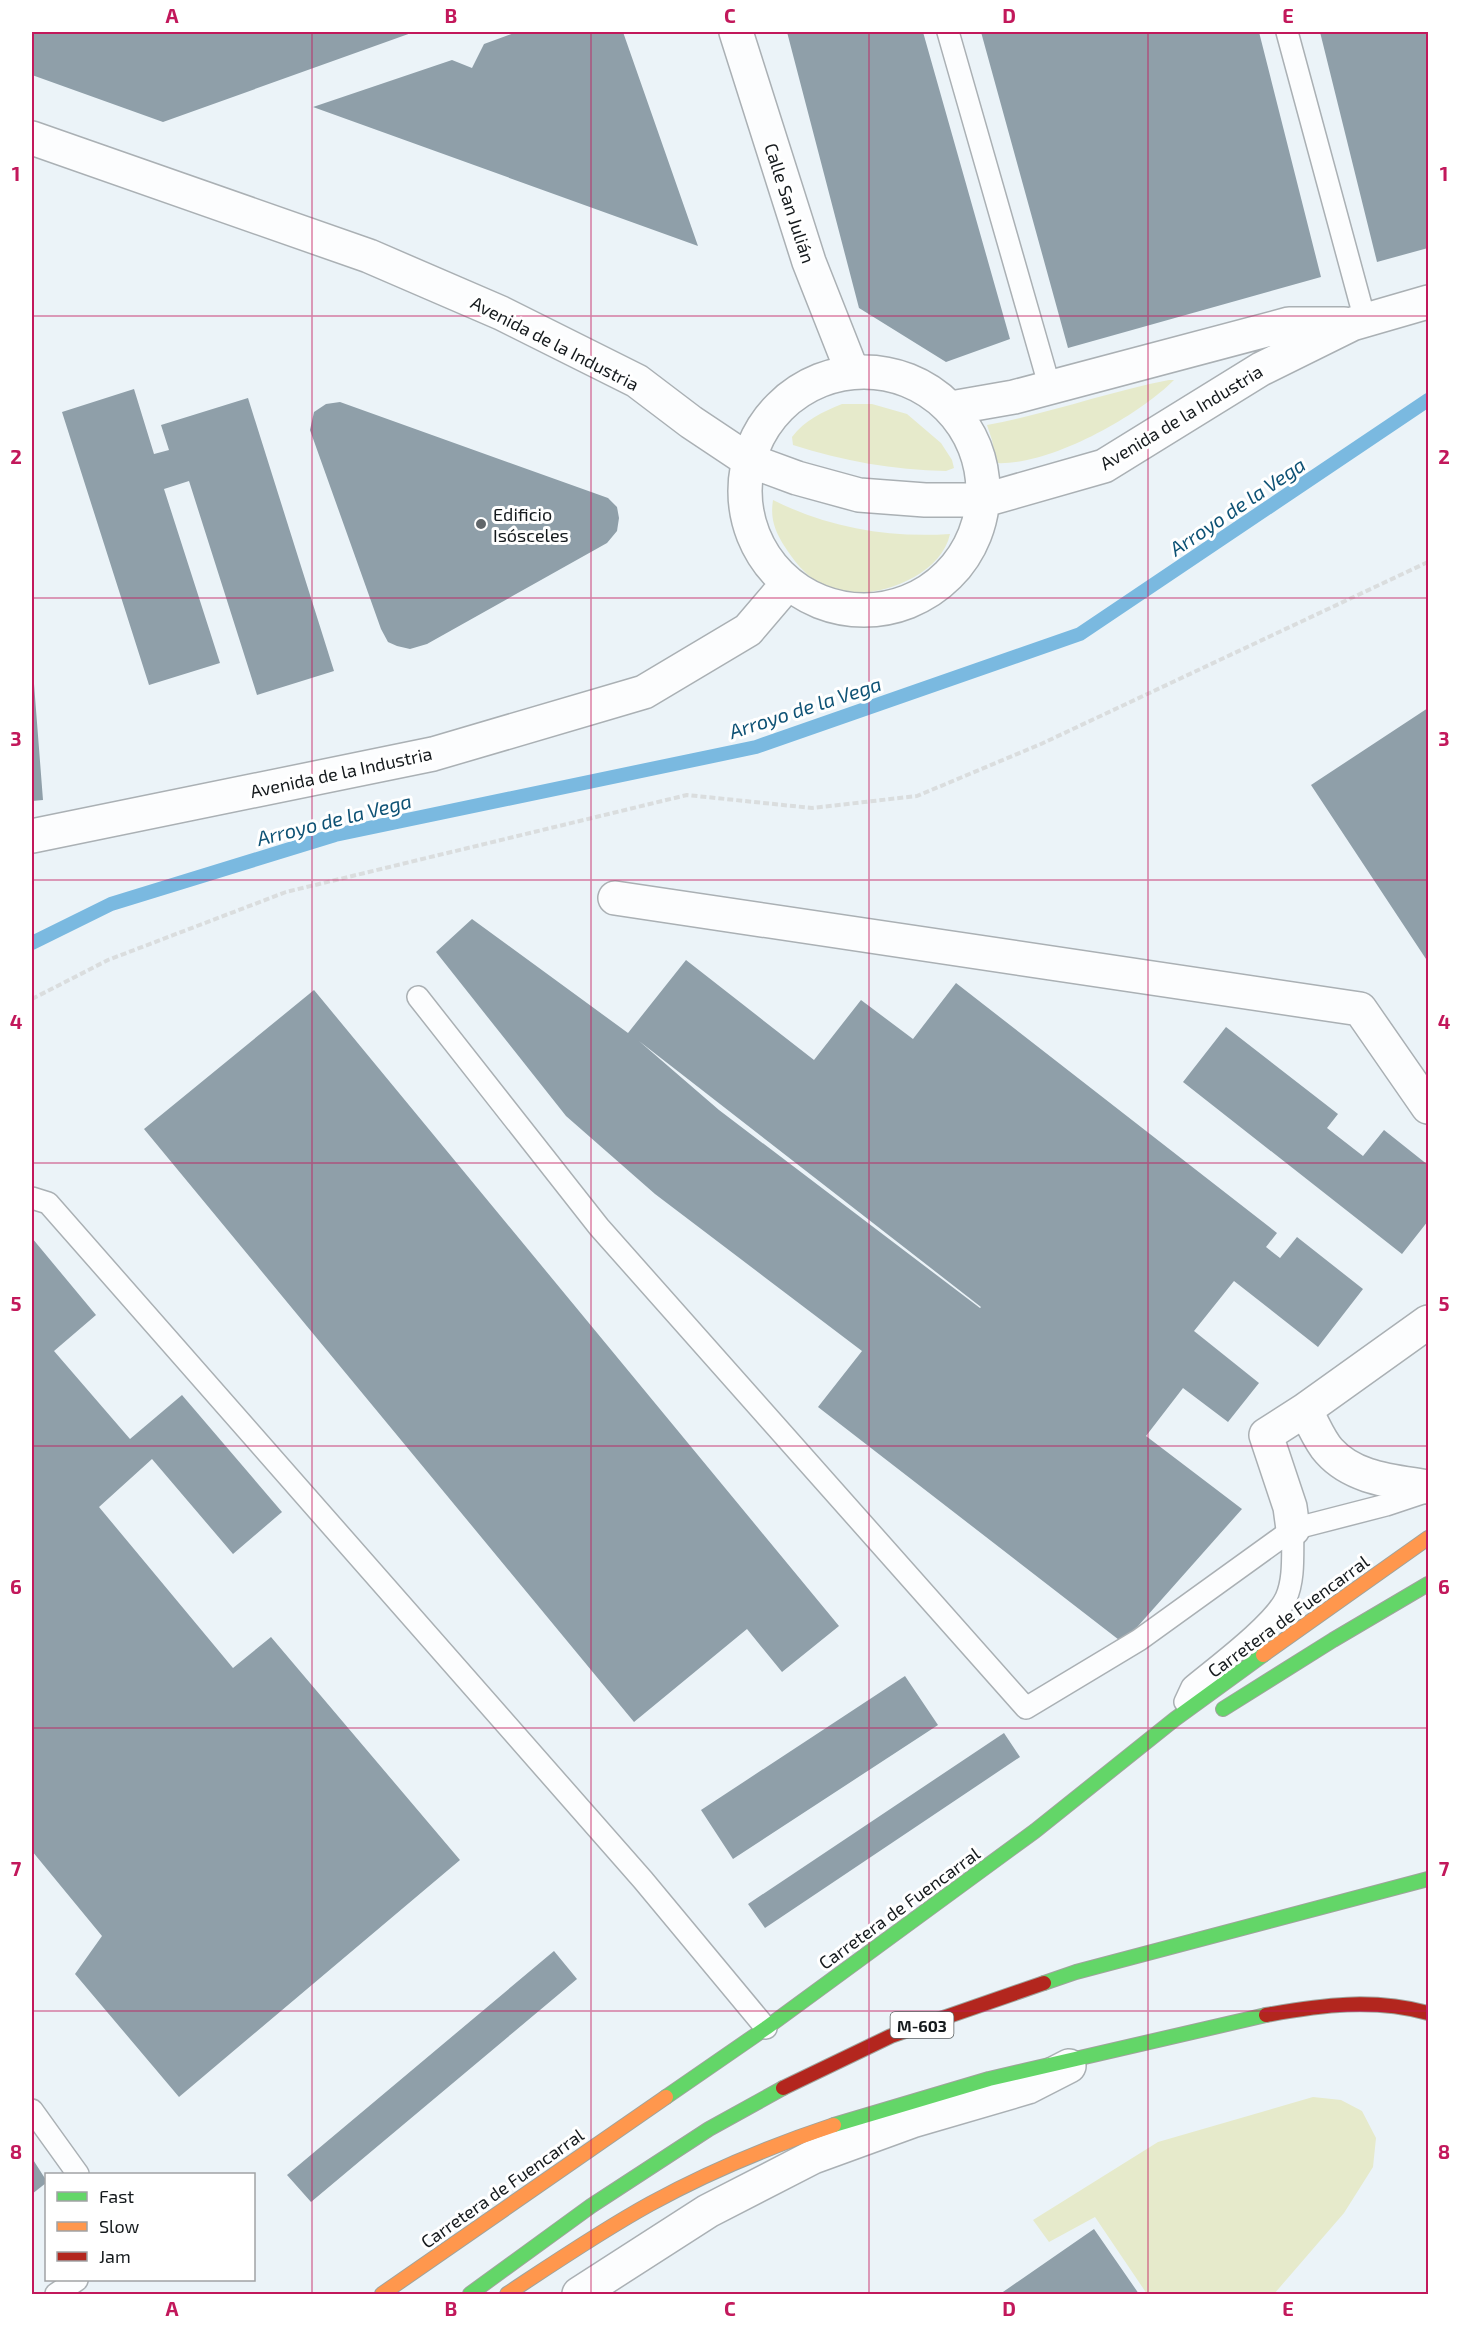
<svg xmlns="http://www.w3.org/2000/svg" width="1460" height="2326" font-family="'Exo 2',sans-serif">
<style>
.green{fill:#e6eacb}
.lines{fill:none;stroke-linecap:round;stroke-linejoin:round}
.stream{stroke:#7ab9e0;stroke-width:14}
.building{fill:#8f9fa9;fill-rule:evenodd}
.lane-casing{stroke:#aab0b4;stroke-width:24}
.street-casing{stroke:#aab0b4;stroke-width:36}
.fast-casing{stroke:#9fa39c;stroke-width:16}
.slow-casing{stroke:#9fa39c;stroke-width:16}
.jam-casing{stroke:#9fa39c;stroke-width:16}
.path{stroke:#daddde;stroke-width:4;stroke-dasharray:6 3;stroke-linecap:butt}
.lane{stroke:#fcfdfe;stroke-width:21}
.street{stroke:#fcfdfe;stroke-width:33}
.fast{stroke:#63d668;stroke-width:14}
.slow{stroke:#ff974d;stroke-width:14}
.jam{stroke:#b3261e;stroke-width:14}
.grid{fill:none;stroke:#c2185b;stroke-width:1.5;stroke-opacity:0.55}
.poi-dot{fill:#60666a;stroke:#fff;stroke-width:2}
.labels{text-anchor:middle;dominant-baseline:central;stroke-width:6;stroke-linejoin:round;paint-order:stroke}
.shield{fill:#fff;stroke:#5b5f61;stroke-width:1.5}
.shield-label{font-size:16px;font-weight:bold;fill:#151a1d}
.street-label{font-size:18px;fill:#151a1d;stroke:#fff}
.poi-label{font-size:18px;fill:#151a1d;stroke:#fff;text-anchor:start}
.water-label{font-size:20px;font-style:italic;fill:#0e5275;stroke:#fff}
.neatline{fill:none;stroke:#c2185b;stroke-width:2}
.grid-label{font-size:20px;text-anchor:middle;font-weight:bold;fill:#c2185b}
</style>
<rect width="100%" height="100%" fill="#ebf3f8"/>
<path class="green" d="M1169 380H1174C1137 417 1049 466 996 463L992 440 987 425C1048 414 1107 392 1169 380Z
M842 404H872L907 414 941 443 952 460 954 468 946 471C893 470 844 461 793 445L792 437C805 420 822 412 842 404Z
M773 500C829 528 888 538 950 534 941 577 875 600 837 591 814 585 797 566 785 547 775 531 770 519 773 500Z
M1313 2097 1341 2100 1362 2111 1376 2138 1373 2167 1344 2213 1274 2294H1147L1095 2217 1049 2242 1033 2220 1158 2142Z"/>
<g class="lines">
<path class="stream" d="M32 943 111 904 335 835 756 747 1080 634 1428 400"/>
</g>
<path class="building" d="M32 32H414L163 122 32 75Z
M517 32H623L698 246 313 107 452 60 472 68 484 44Z
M787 32H923L1010 339 946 362 859 308Z
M981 32H1259L1321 277 1068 348Z
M1320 32H1428V248L1377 262Z
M134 389 154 454 169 450 161 425 248 398 334 671 257 695 189 481 164 489 220 663 149 685 62 412Z
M340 402 608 498 617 507 619 518 617 531 607 543 427 644 410 649 397 646 388 642 381 629 310 430 314 412 326 404Z
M32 671H33L43 800 32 801Z
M1428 708V962L1311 785Z
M472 919 628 1033 686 960 814 1060 861 1000 913 1039 956 983 1277 1233 1266 1247 1280 1258 1297 1237 1363 1289 1318 1347 1234 1281 1194 1331 1259 1383 1228 1422 1183 1388 1146 1436 1242 1509 1123 1643 818 1407 862 1351 655 1194 566 1116 436 952ZM639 1041 981 1307 980 1308 719 1110Z
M314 990 839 1626 782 1672 747 1629 634 1722 144 1129Z
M1226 1027 1338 1114 1327 1128 1363 1156 1384 1130 1428 1165V1221L1402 1254 1183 1082Z
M32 1238 96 1315 54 1351 130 1439 182 1395 282 1512 233 1554 152 1459 99 1507 233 1668 271 1637 460 1860 179 2097 75 1974 102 1936 32 1851Z
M905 1676 938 1725 733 1859 701 1810Z
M1004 1733 1020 1757 765 1928 748 1904Z
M554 1951 577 1979 311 2202 287 2175Z
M32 2158 46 2180V2183L32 2194Z
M1094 2229 1139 2294H1000Z"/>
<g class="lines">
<g class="lane-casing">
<path id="lane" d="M948 32 1050 388
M1287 32 1365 320
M418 997 599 1227 1026 1708 1139 1640 1293 1529 1386 1505 1428 1491
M32 1198 48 1203 643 1880 766 2028
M1185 1702 1192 1687C1216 1667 1274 1624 1286 1598 1295 1578 1292 1552 1293 1529
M32 2110 78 2174
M56 2294 77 2280"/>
</g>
<g class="street-casing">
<path id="street" d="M736 32 809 262 852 371
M32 138 369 256 501 313 637 381 691 422 748 460 797 478 859 495 925 500H985L1104 466 1261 369 1352 324 1428 302
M745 491a119 119 0 1 1 238 0a119 119 0 1 1-238 0Z
M951 408 1014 397 1289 324H1344
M32 836 433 754 644 692 748 630 788 583
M615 898 1360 1009 1428 1107
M1305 1410 1428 1322
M1293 1529 1290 1507 1266 1435 1305 1410C1313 1423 1319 1440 1329 1451 1354 1479 1393 1481 1428 1487
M579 2294 708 2211 813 2157 912 2121 1028 2087 1069 2066"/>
</g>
<g class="fast-casing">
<path id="fast" d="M1223 1709 1333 1640 1428 1584
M1044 1983 1076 1972 1428 1879
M666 2097 766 2028 1035 1831 1175 1719 1263 1655
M834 2125 989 2079 1266 2015
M470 2294 591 2206 709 2129 783 2088"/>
</g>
<g class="slow-casing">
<path id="slow" d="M1263 1655 1428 1538
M382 2294 666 2097
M507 2294C554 2263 601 2231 650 2204 708 2172 771 2146 834 2125"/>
</g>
<g class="jam-casing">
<path id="jam" d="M1266 2015C1322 2005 1372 1998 1428 2013
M783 2088 891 2036 1044 1983"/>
</g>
<path class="path" d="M32 999 108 960 286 892 687 795 812 808 917 796 1041 744 1428 562"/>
<use href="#lane" class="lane"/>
<use href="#street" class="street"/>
<use href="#fast" class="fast"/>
<use href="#slow" class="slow"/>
<use href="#jam" class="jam"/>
</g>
<path class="grid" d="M312 32V2294M591 32V2294M869 32V2294M1148 32V2294M32 316H1428M32 598H1428M32 880H1428M32 1163H1428M32 1446H1428M32 1728H1428M32 2011H1428"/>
<circle class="poi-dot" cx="481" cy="524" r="6"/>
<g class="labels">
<rect class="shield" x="890.5" y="2012" width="63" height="26" rx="4.5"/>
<g class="shield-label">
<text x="922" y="2025">M-603</text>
</g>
<g class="street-label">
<text transform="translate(790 203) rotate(72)">Calle San Julián</text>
<text transform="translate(555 343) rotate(27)">Avenida de la Industria</text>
<text transform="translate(1181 417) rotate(-31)">Avenida de la Industria</text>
<text transform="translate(341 772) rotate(-12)">Avenida de la Industria</text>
<text transform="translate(1288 1616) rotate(-36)">Carretera de Fuencarral</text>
<text transform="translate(899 1908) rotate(-36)">Carretera de Fuencarral</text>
<text transform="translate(502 2188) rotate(-35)">Carretera de Fuencarral</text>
</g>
<g class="poi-label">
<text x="493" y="514">Edificio<tspan x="493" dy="21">Isósceles</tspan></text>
</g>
<g class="water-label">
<text transform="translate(1237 506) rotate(-34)">Arroyo de la Vega</text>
<text transform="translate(805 707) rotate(-18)">Arroyo de la Vega</text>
<text transform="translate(334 819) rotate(-14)">Arroyo de la Vega</text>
</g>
</g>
<rect width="1460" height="2326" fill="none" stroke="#ffffff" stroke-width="66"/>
<rect x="45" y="2173" width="210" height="108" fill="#ffffff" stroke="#a1a3a5" stroke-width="1.5"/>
<rect x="57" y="2192" width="30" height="9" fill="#63d668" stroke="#a1a3a5" stroke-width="1.5"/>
<text x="99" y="2203" font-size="18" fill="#151a1d">Fast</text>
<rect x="57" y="2222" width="30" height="9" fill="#ff974d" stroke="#a1a3a5" stroke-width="1.5"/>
<text x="99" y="2233" font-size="18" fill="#151a1d">Slow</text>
<rect x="57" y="2252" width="30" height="9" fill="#b3261e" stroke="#a1a3a5" stroke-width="1.5"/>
<text x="99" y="2263" font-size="18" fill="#151a1d">Jam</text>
<rect x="33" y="33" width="1394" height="2260" class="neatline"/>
<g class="grid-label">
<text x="172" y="23">A</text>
<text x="451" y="23">B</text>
<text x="730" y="23">C</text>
<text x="1009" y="23">D</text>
<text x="1288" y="23">E</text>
<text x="16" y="181">1</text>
<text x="1444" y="181">1</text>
<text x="16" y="464">2</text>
<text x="1444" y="464">2</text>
<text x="16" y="746">3</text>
<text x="1444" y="746">3</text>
<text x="16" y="1029">4</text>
<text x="1444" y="1029">4</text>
<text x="16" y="1311">5</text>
<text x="1444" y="1311">5</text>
<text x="16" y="1594">6</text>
<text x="1444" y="1594">6</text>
<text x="16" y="1876">7</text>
<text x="1444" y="1876">7</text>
<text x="16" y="2159">8</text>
<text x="1444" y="2159">8</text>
<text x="172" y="2316">A</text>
<text x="451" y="2316">B</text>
<text x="730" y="2316">C</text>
<text x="1009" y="2316">D</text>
<text x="1288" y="2316">E</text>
</g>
</svg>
